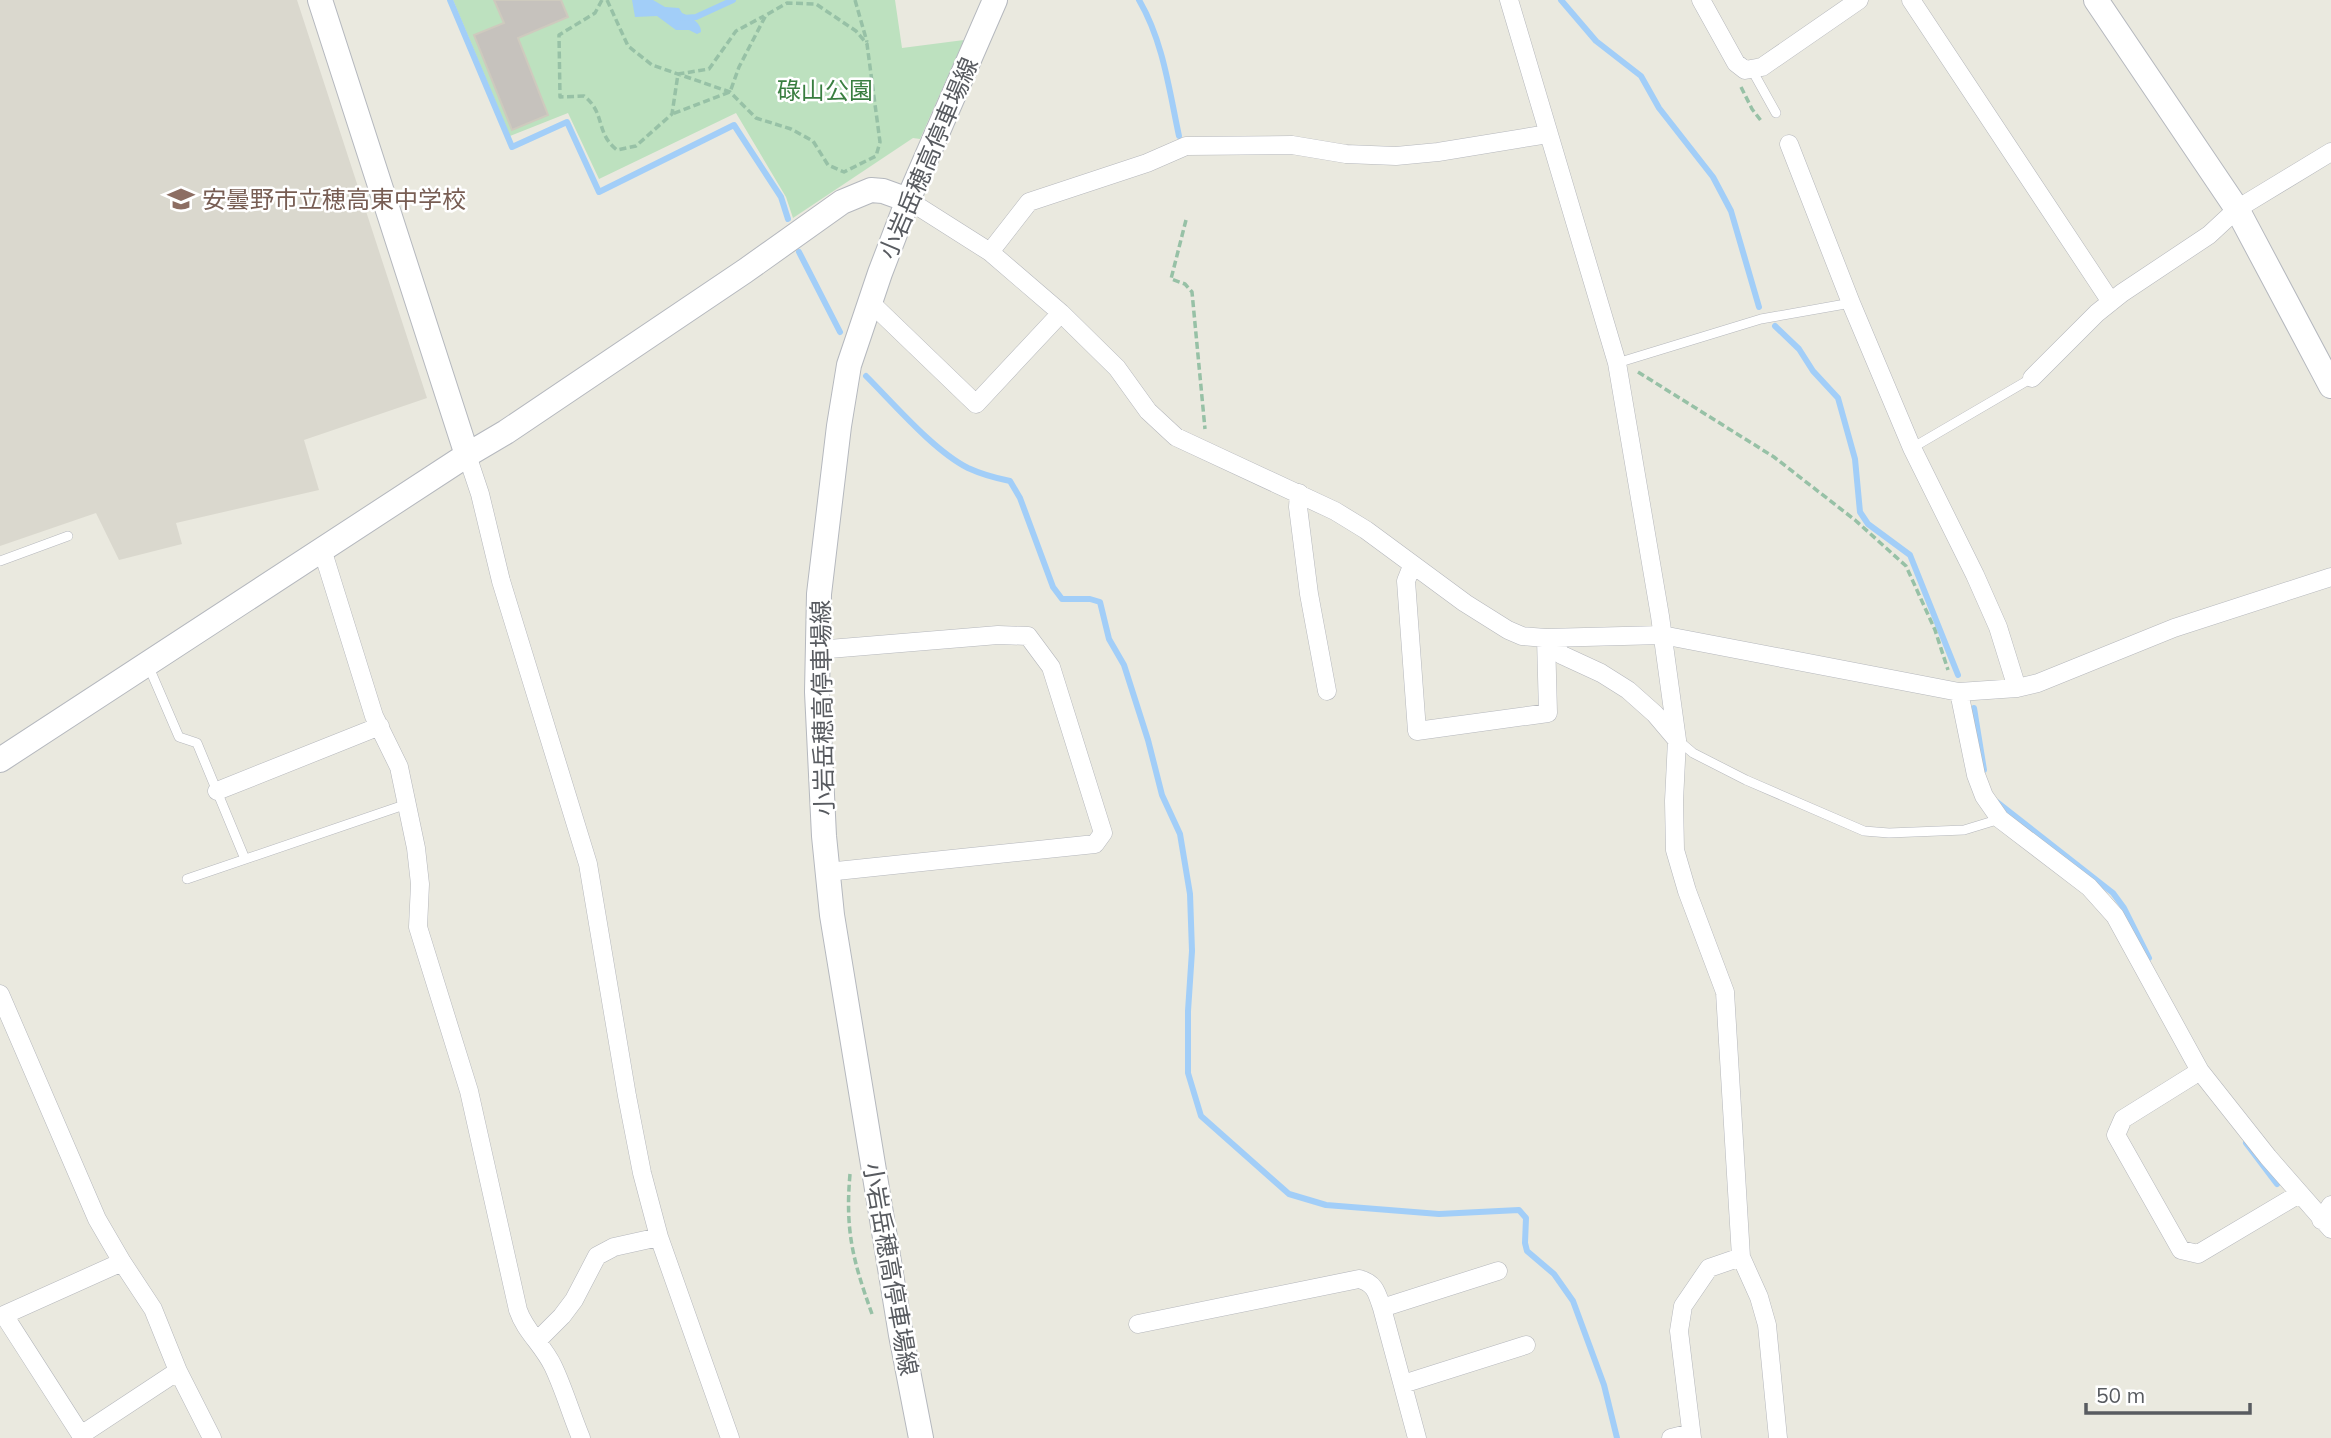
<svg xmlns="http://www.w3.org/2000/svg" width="2331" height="1438" font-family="Mulish,'Noto Sans JP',sans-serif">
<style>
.education{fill:#dad8ce}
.green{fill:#bde1bf}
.water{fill:#a2cef8}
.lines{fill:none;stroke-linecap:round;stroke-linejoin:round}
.stream{stroke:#a2cef8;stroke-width:6}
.building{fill:#c6c2bd;stroke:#cecabe;stroke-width:2}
.lane-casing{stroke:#b5b7bc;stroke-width:10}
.street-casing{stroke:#b5b7bc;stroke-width:19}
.secondary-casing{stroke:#b5b8be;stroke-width:26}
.path{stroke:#97c1a6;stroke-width:3.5;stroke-dasharray:7 3.5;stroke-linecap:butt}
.lane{stroke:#fff;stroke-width:9}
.street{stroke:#fff;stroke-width:18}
.secondary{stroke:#fff;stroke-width:24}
.labels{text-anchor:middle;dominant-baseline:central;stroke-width:5;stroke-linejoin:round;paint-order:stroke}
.park-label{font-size:24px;fill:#397e40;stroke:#fff}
.street-label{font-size:24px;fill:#585b60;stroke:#fff}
.education-label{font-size:24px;fill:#785e54;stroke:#fff;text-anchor:start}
</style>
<rect width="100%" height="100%" fill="#eae9df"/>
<path class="education" d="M0 0H297L427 398 304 440 319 490 176 523 182 544 119 560 96 513 0 546Z"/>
<path class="green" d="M453 0H895L902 48 964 40 920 139 913 138 793 218 786 197 736 113 599 179 568 113 510 136Z"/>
<path class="water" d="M632 0H653L665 7 679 8 682 13C689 16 702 23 701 32L697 34 689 30H676L657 16 635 17Z"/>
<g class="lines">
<path class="stream" d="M450 0 512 147 567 122 599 192 734 125 781 197 788 219
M1139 0C1163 41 1169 89 1179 136
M1561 0 1596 41 1641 76 1659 108 1713 177 1731 211 1759 307
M683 18 696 17 733 0
M799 252 840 332
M1775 326 1799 349 1813 371 1838 398 1855 459 1860 512 1868 524 1910 555 1958 675
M866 376C894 404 934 451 968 468 981 474 995 478 1010 481L1020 498 1053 587 1062 599H1090L1100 602 1109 639 1124 665 1148 740 1162 795 1180 834 1190 894 1192 951 1188 1011V1073L1201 1116 1289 1194 1326 1205 1439 1214 1519 1210 1526 1218 1525 1243 1527 1251 1554 1274 1573 1301 1604 1385 1617 1438
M1974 708 1984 770
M1997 802 2113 893 2124 908 2149 958
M2246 1143 2277 1184"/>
</g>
<path class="building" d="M494 0H561L568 17 518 38 548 115 512 130 474 35 504 23Z"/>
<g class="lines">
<g class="lane-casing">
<path id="lane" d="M1752 70 1776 113
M1617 363 1761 319 1851 303
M1912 448 2032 378
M0 561 68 536
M148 665 179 737 197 743 245 859
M1679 741 1693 753 1746 780 1864 831 1889 833 1964 830 2000 819
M187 879 407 804"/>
</g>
<g class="street-casing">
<path id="street" d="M1509 0 1617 363 1660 616 1677 740 1674 801 1675 850 1687 891 1725 992 1741 1257 1759 1297 1767 1325 1778 1438
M1701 0 1736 63 1745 70 1762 67 1859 0
M1911 0 2111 302
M1789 144 1851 303 1912 448 1975 575 1998 627 2017 688
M908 200 990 252 1061 313 1117 368 1148 411 1176 437 1335 511 1366 530 1465 603 1508 630 1522 636 1546 638 1662 635 1959 692 1976 775 1984 796 2000 819 2089 887 2115 916 2200 1071 2268 1157 2331 1229
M990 252 1029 202 1147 163 1186 146 1292 145 1346 154 1396 156 1438 152 1548 134
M870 302 976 404 1061 313
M2032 378 2097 313 2122 293 2209 235 2237 209 2331 152
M467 455 480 494 501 581 588 864 627 1096 642 1173 659 1237 730 1438
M1299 493 1298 507 1309 594 1327 691
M322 549 374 716 399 767 416 848 420 884 418 927 469 1091 518 1310C525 1331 543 1345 553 1366 564 1389 571 1414 581 1438
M1412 566 1406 581 1417 731 1548 713 1546 638
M1546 638 1562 655 1601 673 1628 690 1655 714 1677 740
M817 650 998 635 1028 636 1051 667 1103 833 1095 844 827 872
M1959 692 2017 688 2038 683 2174 628 2331 577
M217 791 380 726
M0 994 97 1219 122 1262 153 1309 178 1371 212 1438
M2200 1071 2123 1119 2116 1135 2181 1250 2198 1254 2299 1194
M2321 1220 2331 1205
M122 1262 4 1315 81 1435 178 1371
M1382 1308 1498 1271
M1138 1324 1359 1279C1375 1283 1377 1293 1382 1308L1417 1438
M537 1341 562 1316 574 1300 597 1256 614 1247 659 1237
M1403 1384 1526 1345
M1671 1438 1691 1433
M1692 1438 1679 1331 1683 1306 1709 1268 1741 1257"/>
</g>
<g class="secondary-casing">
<path id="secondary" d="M320 0 467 455
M2096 0 2237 209 2331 386
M0 760 467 455 506 432 745 271 842 202 871 190 883 191 908 200
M921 1438 901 1335 832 915 824 836 817 692 819 594 839 426 849 365 880 273 908 200 995 0"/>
</g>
<path class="path" d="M602 0 595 13 559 35 560 97 584 96C606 113 595 133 617 150L636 146 672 114 678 74 709 69 736 31 764 16
M607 0 628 46 652 65 730 92 756 118 791 129 813 141 828 165 844 172 876 156 880 142 867 44 856 31 816 4 787 3 766 15 739 67 730 92 672 114
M855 0 867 42
M1741 87 1752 109 1762 122
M1186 220 1171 279 1185 284 1192 292 1205 429
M1638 372 1774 457 1855 520 1906 566 1935 630 1948 670
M850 1174C845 1231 853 1261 872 1314"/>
<use href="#lane" class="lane"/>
<use href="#street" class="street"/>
<use href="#secondary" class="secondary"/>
</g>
<defs>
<g id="school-bare" transform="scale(2.1)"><path d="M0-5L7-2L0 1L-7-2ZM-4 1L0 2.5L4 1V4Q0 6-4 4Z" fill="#8d6e63" stroke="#fff" stroke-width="2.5" paint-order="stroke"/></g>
</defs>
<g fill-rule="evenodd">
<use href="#school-bare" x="181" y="199"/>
</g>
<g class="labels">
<g class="park-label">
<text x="825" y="90">碌山公園</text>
</g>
<g class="street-label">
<text transform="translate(928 158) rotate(-67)">小岩岳穂高停車場線</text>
<text transform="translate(822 708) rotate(-91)">小岩岳穂高停車場線</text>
<text transform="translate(891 1269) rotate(80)">小岩岳穂高停車場線</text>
</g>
<g class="education-label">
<text x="202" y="199">安曇野市立穂高東中学校</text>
</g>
</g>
<path d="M2086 1403v10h164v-10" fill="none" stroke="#585b60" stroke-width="3.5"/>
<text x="2096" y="1403" font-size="21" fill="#585b60" stroke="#ffffff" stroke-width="5" paint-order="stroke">50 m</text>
</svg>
